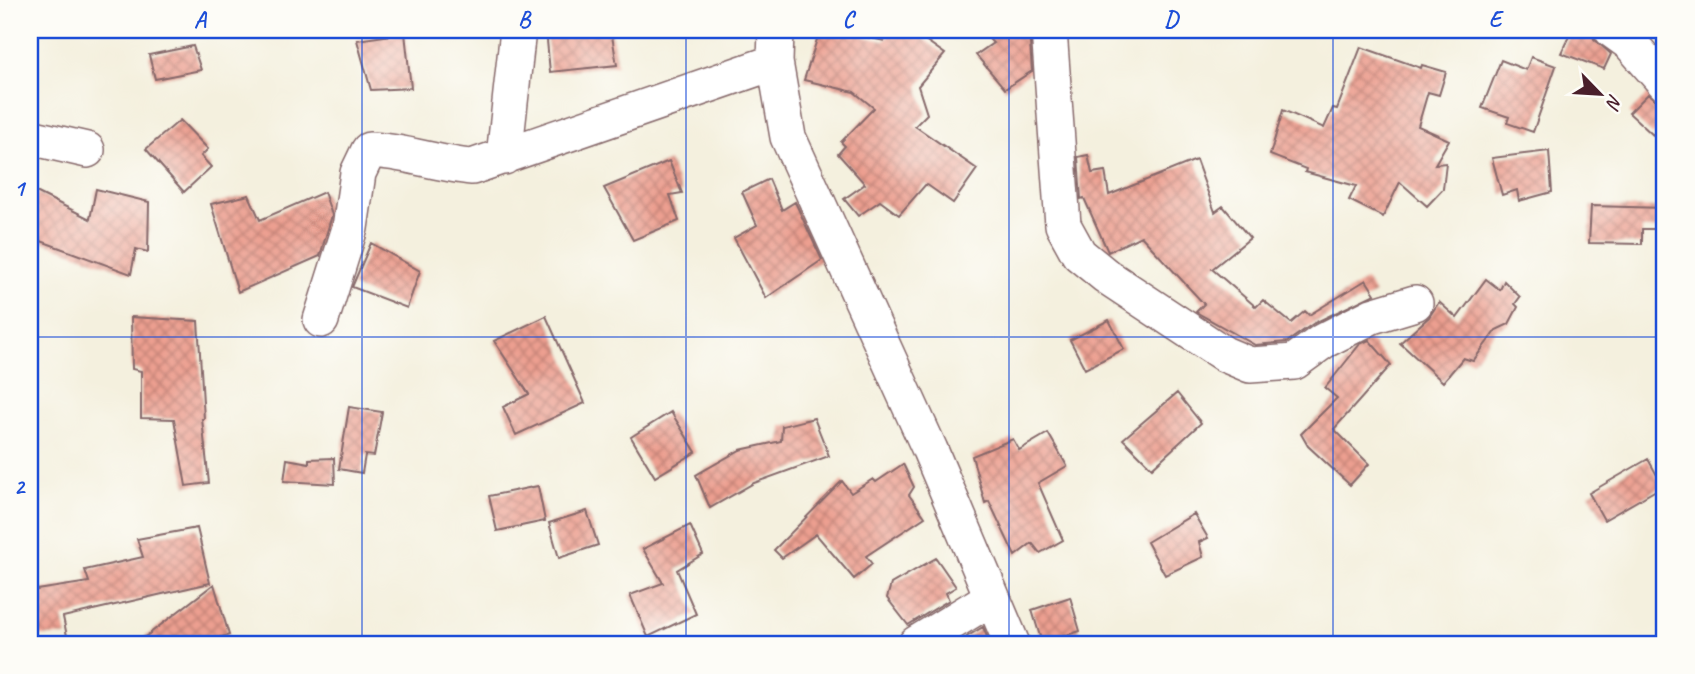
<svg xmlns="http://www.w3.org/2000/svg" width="1695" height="674" font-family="Caveat,sans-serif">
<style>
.building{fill:url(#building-cross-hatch)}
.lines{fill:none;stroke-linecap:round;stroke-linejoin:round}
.minor-casing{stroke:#86686a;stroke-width:38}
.minor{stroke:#fff;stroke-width:35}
.grid{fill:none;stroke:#1d4ed8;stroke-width:2;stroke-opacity:0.55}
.neatline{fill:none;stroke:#1d4ed8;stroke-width:2.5}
.grid-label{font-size:23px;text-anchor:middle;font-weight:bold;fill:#1d4ed8}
</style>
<defs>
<pattern id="building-cross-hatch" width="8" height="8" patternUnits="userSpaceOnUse" patternTransform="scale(1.75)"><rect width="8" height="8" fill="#ec9f90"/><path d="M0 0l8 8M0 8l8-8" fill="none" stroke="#c18176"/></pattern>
</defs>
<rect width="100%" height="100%" fill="#fdfcf7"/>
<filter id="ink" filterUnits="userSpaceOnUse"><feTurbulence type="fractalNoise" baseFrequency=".0143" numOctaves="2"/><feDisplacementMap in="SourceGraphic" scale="14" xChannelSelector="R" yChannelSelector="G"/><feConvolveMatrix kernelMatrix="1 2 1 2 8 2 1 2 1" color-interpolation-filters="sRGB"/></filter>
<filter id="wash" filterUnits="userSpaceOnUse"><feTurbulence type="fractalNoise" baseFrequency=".00686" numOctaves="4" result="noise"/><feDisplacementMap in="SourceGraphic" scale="28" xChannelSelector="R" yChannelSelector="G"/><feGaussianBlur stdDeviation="1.57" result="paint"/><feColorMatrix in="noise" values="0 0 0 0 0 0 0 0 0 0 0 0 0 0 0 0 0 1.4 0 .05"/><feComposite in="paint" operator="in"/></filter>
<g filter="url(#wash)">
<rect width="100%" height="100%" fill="#f4f0de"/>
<g id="blocks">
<path class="building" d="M546 30H611L617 65 550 72Z
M820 30H836L884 41 892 30H911L945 54 918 86 927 114 915 126 977 169 953 203 926 184 899 215 880 201 858 216 844 199 865 184 838 154 845 146 841 142 874 108 854 92 804 80Z
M981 30H1029L1032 71 1005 89 976 55 993 43Z
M1572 30H1592L1594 39 1611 54 1604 69 1561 53Z
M405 33 411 88 371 90 357 40Z
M193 46 201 70 155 79 149 55Z
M1361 47 1421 68 1422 65 1446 72 1439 95 1428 92 1418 126 1449 140 1435 164 1446 163 1443 189 1427 206 1400 182 1383 217 1349 200 1356 186 1305 172 1306 169 1270 155 1283 110 1324 128 1333 108 1337 109Z
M1531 57 1556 66 1533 132 1507 123 1509 117 1482 108 1501 60 1526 70Z
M1648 94 1658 102 1665 103V122L1653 135 1629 113Z
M180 120 208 149 201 156 211 167 184 192 146 149Z
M1549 151 1552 192 1519 201 1517 190 1502 195 1492 158Z
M1088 155 1092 173 1105 171 1109 195 1196 160 1215 212 1223 206 1250 238 1212 269 1256 307 1263 300 1291 323 1305 311 1309 315 1366 280 1375 294 1314 323 1287 342 1255 345 1196 312 1204 304 1141 236 1108 252 1084 198 1081 199 1078 157Z
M669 161 682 193 670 195 679 221 633 240 604 188Z
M769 179 782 210 795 202 822 260 766 298 734 238 757 225 742 192Z
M30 189 90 219 96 189 149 202 148 252 136 249 131 274 30 237Z
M324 192 332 215 320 256 238 292 211 204 249 195 260 220Z
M1591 206 1665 208V229H1642V244L1589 243Z
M371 243 420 271 407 308 352 287Z
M1486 279 1500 290 1504 281 1520 297 1515 304 1518 307 1509 324 1496 330 1473 361 1463 358 1443 382 1400 343 1429 317 1439 302 1457 318Z
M546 316 585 403 516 435 503 407 529 394 494 341Z
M131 317 198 321 204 419H202L209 483 186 486 174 419 141 418V371L132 369Z
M1109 320 1124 349 1085 369 1070 340Z
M1369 340 1391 365 1334 429 1369 464 1350 485 1308 446 1301 434 1337 398 1325 388 1360 344Z
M1177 393 1201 423 1152 468 1123 439Z
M349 407 382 412 374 456 365 455 362 473 339 469Z
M671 412 696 452 655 477 631 437Z
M814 418 829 456 754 483 710 508 696 475 740 450 781 441 782 426Z
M1048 433 1067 466 1038 483 1063 540 1040 553 1032 543 1015 556 989 501 985 503 972 456 1013 439 1019 450Z
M334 458 335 484 284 481 287 459 309 463V459Z
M1648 459 1663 486 1604 520 1589 493Z
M903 464 914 487 909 495 925 517 866 556 872 564 854 579 816 534 782 558 774 550 842 481 851 493 873 479 876 482Z
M538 486 545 521 497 531 489 496Z
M587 511 598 545 559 558 549 523Z
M1194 514 1208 538 1199 542 1203 557 1165 575 1147 542Z
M690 525 703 554 677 570 696 614 648 637 630 595 663 583 643 549Z
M197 528 210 583 63 617 67 636H30V591L89 582 85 570 143 557 137 539Z
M936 558 956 587 946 593 949 600 908 625 887 598 891 584Z
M214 584 229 635 198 644H136Z
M1070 597 1080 631 1042 643 1032 610Z
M983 627 990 644H960L968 636Z"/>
</g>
</g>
<g filter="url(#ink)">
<use href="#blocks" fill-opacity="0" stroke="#86686a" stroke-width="2"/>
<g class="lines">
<g class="minor-casing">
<path id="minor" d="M776 30 775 62 788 137 930 450 1012 644
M1049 30 1063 225 1079 254 1106 276 1224 354 1250 365 1294 362 1323 341 1372 316 1415 303
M1612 30 1630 43 1665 83
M30 137 87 150
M504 157 518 30
M321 320 350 228 358 173 369 150C404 151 437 164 472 167L775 62
M916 644 991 598"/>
</g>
<use href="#minor" class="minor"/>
</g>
</g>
<path class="grid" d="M362 30V644M686 30V644M1009 30V644M1333 30V644M30 337H1665"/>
<rect width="1695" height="674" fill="none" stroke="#fdfcf7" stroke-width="77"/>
<g transform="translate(1600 94) rotate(115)" stroke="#fdfcf7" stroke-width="5" paint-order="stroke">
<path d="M0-5L12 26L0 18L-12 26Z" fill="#4a1f2b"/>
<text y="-10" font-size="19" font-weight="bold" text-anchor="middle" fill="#4a1f2b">N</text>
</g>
<rect x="38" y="38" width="1618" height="598" class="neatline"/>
<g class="grid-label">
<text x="200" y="27">A</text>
<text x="524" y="27">B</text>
<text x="848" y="27">C</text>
<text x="1171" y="27">D</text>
<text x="1495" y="27">E</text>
<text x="19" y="196">1</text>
<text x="19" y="494">2</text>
</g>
</svg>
